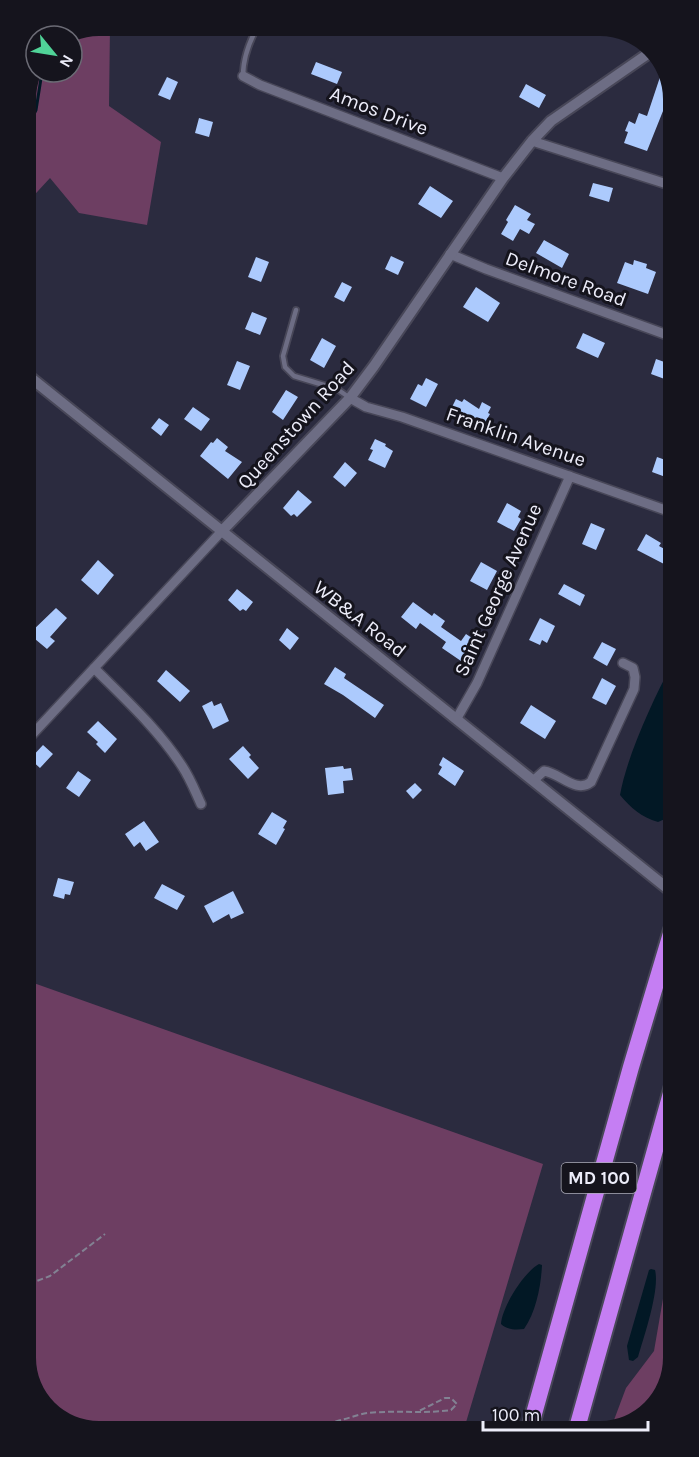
<svg xmlns="http://www.w3.org/2000/svg" width="699" height="1457" font-family="Karla,sans-serif">
<style>
.green{fill:#6d3e62}
.water{fill:#021825}
.lines{fill:none;stroke-linecap:round;stroke-linejoin:round}
.stream{stroke:#021825;stroke-width:3}
.building{fill:#accafd}
.service-casing{stroke:#484758;stroke-width:8}
.minor-casing{stroke:#484758;stroke-width:12}
.tertiary-casing{stroke:#484758;stroke-width:14}
.motorway-casing{stroke:#484758;stroke-width:20}
.path{stroke:#828293;stroke-width:2;stroke-dasharray:6 3;stroke-linecap:butt}
.service{stroke:#6d6d84;stroke-width:4.5}
.minor{stroke:#6d6d84;stroke-width:9}
.tertiary{stroke:#6d6d84;stroke-width:10}
.motorway{stroke:#c57ef3;stroke-width:16}
.labels{text-anchor:middle;dominant-baseline:central;stroke-width:6;stroke-linejoin:round;paint-order:stroke}
.shield{fill:#15141d;stroke:#acacb8;stroke-width:1.5}
.shield-label{font-size:18px;font-weight:bold;fill:#ededfa}
.street-label{font-size:20px;fill:#ededfa;stroke:#15141d}
</style>
<rect width="100%" height="100%" fill="#2b2b3f"/>
<path class="green" d="M99 26H110L109 106 161 142 147 225 79 213 50 178 26 204V94L36 71 72 72V36Z
M28 981 543 1164 464 1429 94 1431 54 1416 30 1382Z
M673 1240V1363L659 1403 624 1427 611 1428 626 1388 654 1351 664 1293 671 1272 670 1246Z"/>
<path class="water" d="M671 666 672 810 665 819 658 822C641 817 631 808 620 795 627 756 652 702 671 666Z
M539 1264 542 1265C541 1286 536 1312 524 1329 516 1330 507 1330 501 1324 502 1307 524 1272 539 1264Z
M651 1269 655 1270C660 1290 644 1336 638 1357L633 1361 629 1360 627 1346 649 1270Z"/>
<g class="lines">
<path class="stream" d="M26 130 36 110 42 72"/>
</g>
<path class="building" d="M316 62 342 72 337 84 311 74Z
M167 77 178 82 170 100 158 95Z
M660 77 670 80V102L668 107 665 106 647 151 624 143 628 132 625 131 629 121 635 124 639 113 647 116Z
M526 84 546 95 539 108 519 97Z
M199 118 213 122 209 137 195 133Z
M593 183 613 188 609 202 589 196Z
M430 186 453 201 441 218 418 204Z
M515 205 531 214 527 220 535 224 529 234 520 229 513 241 501 234 508 222 506 220Z
M544 240 569 254 562 268 536 253Z
M391 256 404 262 398 275 385 269Z
M256 257 269 262 261 282 248 277Z
M634 260 647 264 646 268 656 272 648 294 617 283 625 262 633 265Z
M342 282 352 287 344 302 334 297Z
M476 287 500 303 488 322 463 307Z
M252 312 267 318 260 335 245 329Z
M583 333 605 343 598 358 576 348Z
M322 338 336 346 324 368 310 360Z
M656 359 670 364V381L651 374Z
M237 361 250 366 240 390 227 385Z
M426 378 438 384 426 407 410 399 418 384 422 386Z
M286 390 298 397 283 420 272 412Z
M456 399 462 402 464 399 479 409 482 402 491 407 488 413 490 414 482 428 463 416 460 422 448 415Z
M193 407 210 419 201 431 184 419Z
M159 418 169 425 161 436 151 428Z
M217 438 228 447 225 451 242 462 228 479 200 456 211 442 213 443Z
M375 439 386 444 385 446 393 451 385 468 368 460 373 450 370 449Z
M657 457 671 462V479L652 472Z
M345 462 357 473 345 487 333 477Z
M298 490 312 502 297 517 294 514 291 516 283 508Z
M507 503 521 511 518 517 521 519 514 531 497 522Z
M591 523 605 529 596 550 582 544Z
M646 534 661 543 659 546 670 552 664 564 637 550Z
M98 560 114 575 98 595 81 580Z
M481 562 497 571 487 590 470 581Z
M564 584 585 595 580 606 558 594Z
M237 589 253 602 246 611 243 609 240 611 228 600Z
M413 602 432 616 434 613 445 621 441 627 461 641 466 634 475 640 461 661 442 648 446 642 420 623 416 629 401 617Z
M56 608 67 618 50 637 55 641 47 649 29 634Z
M540 618 555 626 547 643 542 640 540 645 529 640Z
M287 628 299 638 290 650 279 640Z
M602 642 616 649 607 666 593 658Z
M335 667 346 674 344 678 384 705 375 718 343 695 324 684Z
M166 670 190 691 180 702 157 681Z
M602 678 616 686 606 705 592 698Z
M212 701 214 706 221 703 229 721 213 729 202 706Z
M531 705 556 721 545 739 520 723Z
M98 721 117 739 105 753 96 744 98 742 87 732Z
M43 745 53 754 40 768 30 759Z
M243 746 251 755 249 757 259 768 248 779 229 759Z
M443 757 464 771 455 786 438 774 442 767 439 765Z
M343 766 344 769 351 768 353 780 343 781 344 793 328 795 325 768Z
M78 771 91 780 79 797 66 788Z
M415 783 422 790 413 799 406 791Z
M272 812 287 821 283 828 285 829 276 845 258 834Z
M144 821 159 842 146 851 140 842 134 847 125 834Z
M58 878 74 882 70 895 65 894 64 899 53 896Z
M162 884 185 896 177 910 154 898Z
M233 891 244 913 231 919 229 914 213 923 204 906Z"/>
<g class="lines">
<g class="service-casing">
<path id="service" d="M243 76C243 57 249 42 258 26
M296 310 283 356 285 367 294 376 337 389 350 398"/>
</g>
<g class="minor-casing">
<path id="minor" d="M243 76 260 85 503 178
M532 141 670 185
M450 254 486 269 670 336
M350 398 366 407 402 417 671 512
M94 668C125 699 158 729 182 766 190 778 195 791 201 804
M457 718 477 683 570 476
M28 739 221 532
M534 780 544 771C560 773 576 794 591 782L634 689 635 677 633 668 623 663"/>
</g>
<g class="tertiary-casing">
<path id="tertiary" d="M26 374 672 892
M221 532 350 398 374 366 503 178 532 141 551 121 652 51"/>
</g>
<g class="motorway-casing">
<path id="motorway" d="M530 1428 631 1067 672 930
M577 1428 673 1086"/>
</g>
<path class="path" d="M29 1284 50 1276 105 1234
M291 1430C308 1427 325 1425 341 1420 350 1418 359 1414 368 1413 396 1410 424 1414 451 1410L457 1404 451 1398H445L419 1411"/>
<use href="#service" class="service"/>
<use href="#minor" class="minor"/>
<use href="#tertiary" class="tertiary"/>
<use href="#motorway" class="motorway"/>
</g>
<g class="labels">
<rect class="shield" x="561.5" y="1163" width="75" height="30" rx="4.5"/>
<g class="shield-label">
<text x="599" y="1178">MD 100</text>
</g>
<g class="street-label">
<text transform="translate(379 111) rotate(21)">Amos Drive</text>
<text transform="translate(566 279) rotate(20)">Delmore Road</text>
<text transform="translate(296 425) rotate(-48)">Queenstown Road</text>
<text transform="translate(516 437) rotate(19)">Franklin Avenue</text>
<text transform="translate(498 590) rotate(-66)">Saint George Avenue</text>
<text transform="translate(360 619) rotate(38)">WB&amp;A Road</text>
</g>
</g>
<path d="M0 0H699V1457H0ZM99 36H600A63 63 0 0 1 663 99V1358A63 63 0 0 1 600 1421H99A63 63 0 0 1 36 1358V99A63 63 0 0 1 99 36Z" fill="#15141d" fill-rule="evenodd"/>
<g transform="translate(54 54) rotate(120)"><circle r="28" fill="#15141d" stroke="#6b6b75" stroke-width="1.5"/>
<path d="M0-4.5L10 22L0 15L-10 22Z" fill="#50d398"/>
<text y="-9" font-size="16" font-weight="bold" text-anchor="middle" fill="#ededfa">N</text>
</g>
<path d="M483 1421v9h165v-9" fill="none" stroke="#ededfa" stroke-width="3"/>
<text x="492" y="1421" font-size="18" fill="#ededfa" stroke="#15141d" stroke-width="4.5" paint-order="stroke">100 m</text>
</svg>
